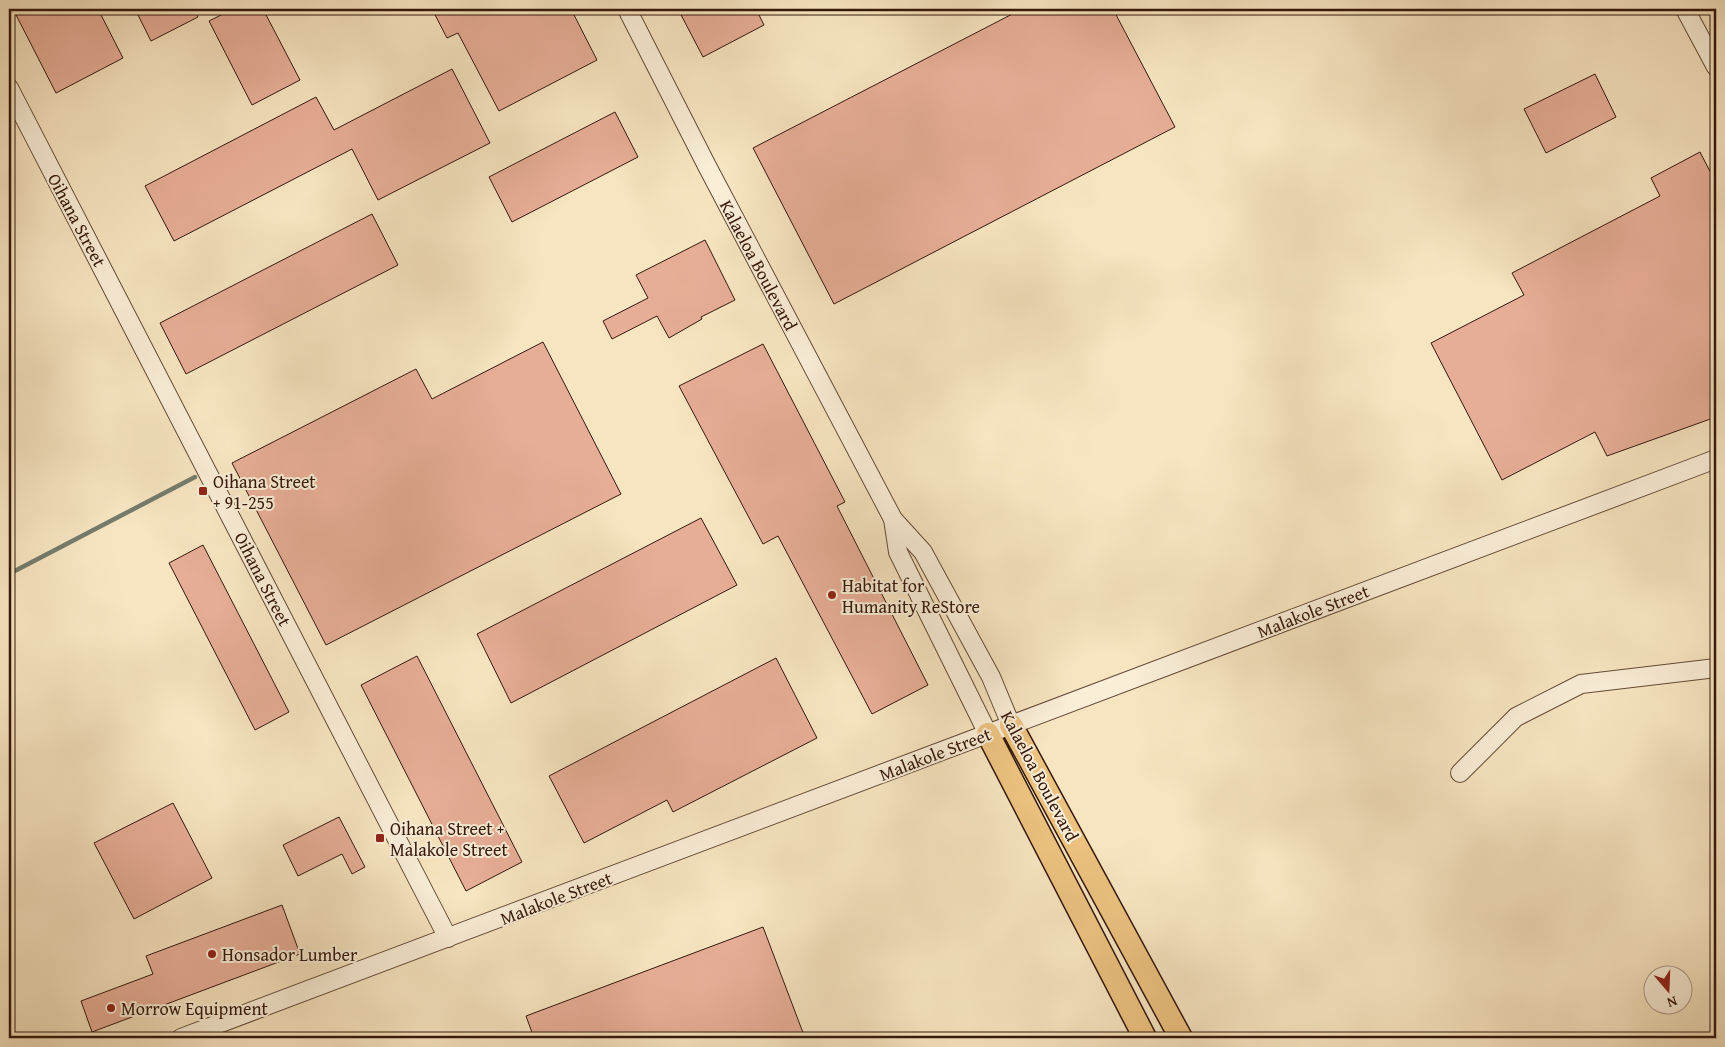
<svg xmlns="http://www.w3.org/2000/svg" width="1725" height="1047" font-family="'Gentium Book Plus',serif">
<style>
.lines{fill:none;stroke-linecap:round;stroke-linejoin:round}
.stream{stroke:#747c6d;stroke-width:4.5}
.building{fill:#e7ae97;stroke:#34180b}
.minor-casing{stroke:#654b38;stroke-width:20}
.major-casing{stroke:#34180b;stroke-width:25}
.minor{stroke:#faeed7;stroke-width:18}
.major{stroke:#ecc280;stroke-width:22}
.poi-dot{fill:#8f2418;stroke:#faeed7;stroke-width:2}
.labels{text-anchor:middle;dominant-baseline:central;stroke-width:4;stroke-linejoin:round;paint-order:stroke}
.street-label{font-size:18px;fill:#34180b;stroke:#faeed7}
.poi-label{font-size:18px;fill:#34180b;stroke:#faeed7;text-anchor:start}
</style>
<rect width="100%" height="100%" fill="#f7e5c1"/>
<filter id="stains"><feTurbulence type="fractalNoise" baseFrequency=".004" numOctaves="4"/><feColorMatrix values="0 0 0 0 .2 0 0 0 0 .09 0 0 0 0 .02 0 0 0 .5 -.17"/></filter>
<radialGradient id="worn" r=".72"><stop offset=".6" stop-color="#630" stop-opacity="0"/><stop offset="1" stop-color="#630" stop-opacity=".3"/></radialGradient>
<g class="lines">
<path class="stream" d="M9 574 195 477"/>
</g>
<path class="building" d="M13 9H98L123 58 56 93Z
M135 9H194L198 17 151 41Z
M233 9H263L300 80 252 105 209 21Z
M432 9H571L597 60 499 111 458 33 447 38Z
M678 9H756L764 25 703 57Z
M1022 9H1113L1175 127 834 304 753 148Z
M452 69 490 143 378 200 352 149 174 241 145 186 316 97 334 130Z
M1595 74 1616 117 1546 153 1524 109Z
M615 112 638 157 512 222 489 177Z
M1700 152 1716 183V417L1607 456 1595 432 1502 480 1431 343 1524 295 1512 273 1660 196 1651 178Z
M372 214 398 265 186 374 160 323Z
M705 240 735 300 701 317 702 319 669 338 657 316 612 339 603 321 648 298 636 275Z
M543 342 621 494 326 645 232 463 416 369 432 399Z
M763 344 845 502 837 506 928 685 872 714 778 536 763 544 679 386Z
M701 518 737 585 511 703 477 634Z
M203 545 289 712 255 730 169 563Z
M417 656 522 862 466 891 361 685Z
M776 658 817 738 673 812 667 800 584 843 549 776Z
M173 803 212 878 134 919 94 843Z
M339 817 365 867 352 874 342 854 298 876 283 845Z
M282 905 300 954 92 1032 81 1001 153 974 146 956Z
M763 927 805 1038H534L526 1016Z"/>
<g class="lines">
<g class="minor-casing">
<g id="minor">
<path id="s1" d="M627 9 707 166 893 519 923 552 991 677 1011 725"/>
<path d="M1685 9 1716 67"/>
<path d="M9 88 448 938"/>
<path d="M893 519 898 552 988 734"/>
<path d="M1460 773 1516 717 1581 684 1716 668"/>
<path d="M181 1038 1716 459"/>
</g>
</g>
<g class="major-casing">
<path id="major" d="M1011 725 1181 1038
M988 734 1145 1038"/>
</g>
<use href="#minor" class="minor"/>
<use href="#major" class="major"/>
</g>
<g class="poi-dot">
<rect x="198" y="486" width="10" height="10" rx="2.5"/>
<circle cx="832" cy="595" r="5"/>
<rect x="375" y="833" width="10" height="10" rx="2.5"/>
<circle cx="212" cy="954" r="5"/>
<circle cx="111" cy="1008" r="5"/>
</g>
<g class="labels">
<g class="street-label">
<text transform="translate(77 220) rotate(62)">Oihana Street</text>
<text stroke="none"><textPath href="#s1" startOffset="288">Kalaeloa Boulevard</textPath></text>
<text transform="translate(263 579) rotate(63)">Oihana Street</text>
<text transform="translate(1313 611) rotate(-21)">Malakole Street</text>
<text transform="translate(935 754) rotate(-21)">Malakole Street</text>
<text transform="translate(1040 776) rotate(62)">Kalaeloa Boulevard</text>
<text transform="translate(556 898) rotate(-21)">Malakole Street</text>
</g>
<g class="poi-label">
<text x="213" y="481">Oihana Street<tspan x="213" dy="21">+ 91-255</tspan></text>
<text x="842" y="585">Habitat for<tspan x="842" dy="21">Humanity ReStore</tspan></text>
<text x="390" y="828">Oihana Street +<tspan x="390" dy="21">Malakole Street</tspan></text>
<text x="222" y="954">Honsador Lumber</text>
<text x="121" y="1008">Morrow Equipment</text>
</g>
</g>
<rect width="1725" height="1047" fill="none" stroke="#f7e5c1" stroke-width="30"/>
<rect x="10" y="10" width="1705" height="1027" fill="none" stroke="#34180b" stroke-width="2.5"/>
<rect x="15" y="15" width="1695" height="1017" fill="none" stroke="#34180b"/>
<g transform="translate(1668 990) rotate(161)"><circle r="24" fill="#faeed7" stroke="#ab9885"/>
<path d="M0-4L9 19L0 12L-9 19Z" fill="#8f2418"/>
<text y="-8" font-size="14" font-weight="bold" text-anchor="middle" fill="#34180b">N</text>
</g>
<rect width="100%" height="100%" filter="url(#stains)"/>
<rect width="100%" height="100%" fill="url(#worn)"/>
</svg>
